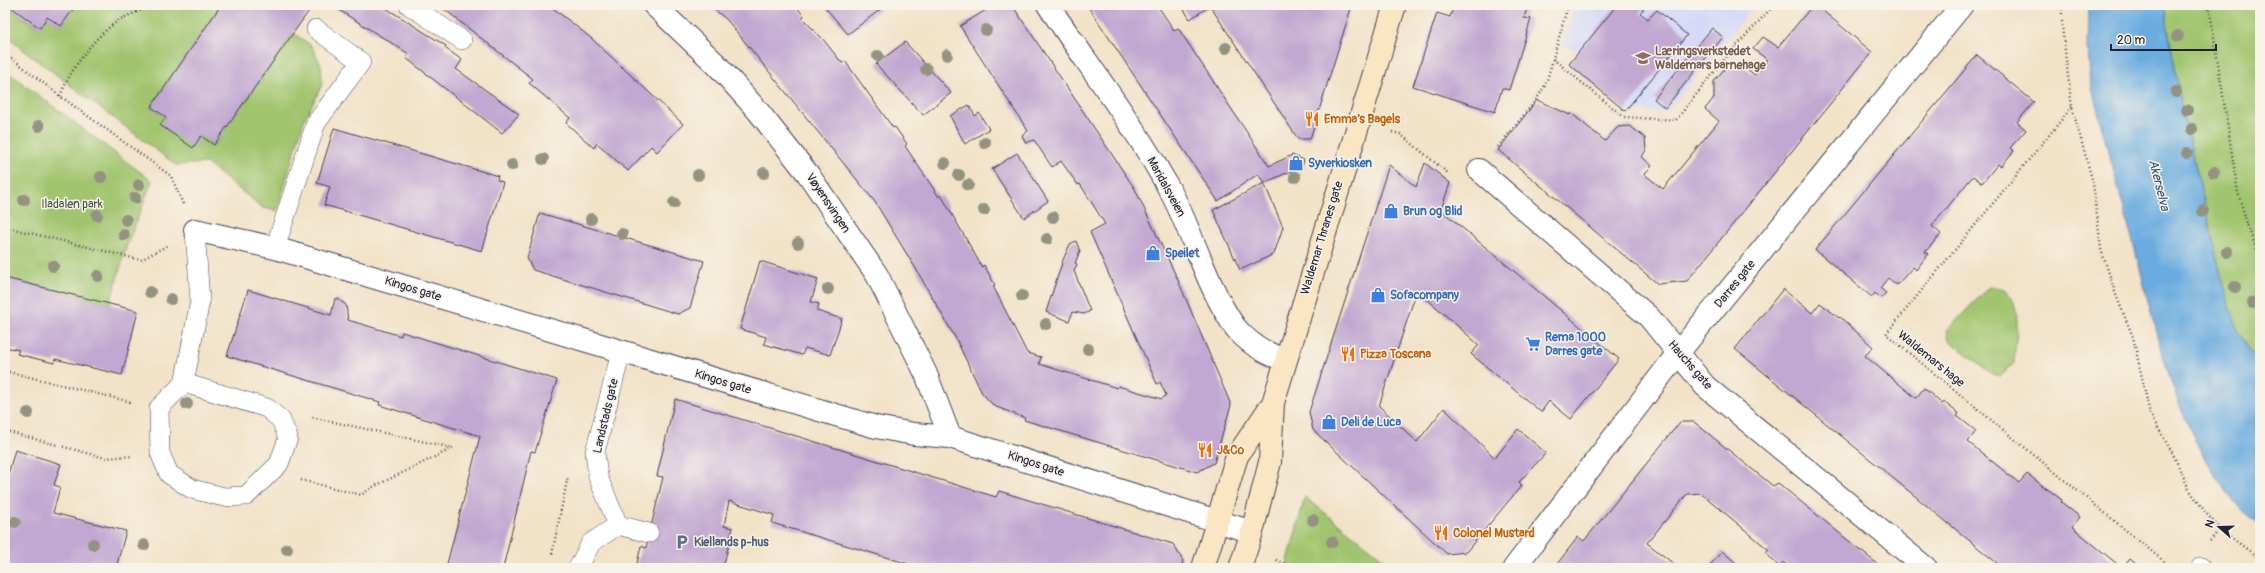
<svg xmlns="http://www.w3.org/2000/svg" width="2265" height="573" font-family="Pangolin,sans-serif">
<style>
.built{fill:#d4d8f9}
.green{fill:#a1c56e;stroke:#627454}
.water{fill:#6aacdf;stroke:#46678d}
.building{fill:#c1a7d1}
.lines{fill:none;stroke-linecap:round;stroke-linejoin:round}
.lane-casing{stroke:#413f50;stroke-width:20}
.street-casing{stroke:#413f50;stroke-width:24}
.secondary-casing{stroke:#413f50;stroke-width:24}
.path{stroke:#413f50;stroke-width:2.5;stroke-dasharray:1 3;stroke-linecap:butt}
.lane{stroke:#fff;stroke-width:19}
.street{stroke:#fff;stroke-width:22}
.secondary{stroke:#fbe6c4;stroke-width:22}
.tree{fill:#949382}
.labels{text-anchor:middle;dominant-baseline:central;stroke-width:3;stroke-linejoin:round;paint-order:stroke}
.education-label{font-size:12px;font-weight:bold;fill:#785e54;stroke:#f7f3e8;text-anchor:start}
.food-label{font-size:12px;font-weight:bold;fill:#c56008;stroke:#f7f3e8;text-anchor:start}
.shop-label{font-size:12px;font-weight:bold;fill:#366cbe;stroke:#f7f3e8;text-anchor:start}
.street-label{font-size:12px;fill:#22223b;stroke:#f7f3e8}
.park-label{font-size:12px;fill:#48534a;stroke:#f7f3e8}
.service-label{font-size:12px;font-weight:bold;fill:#4e5e75;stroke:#f7f3e8;text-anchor:start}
.water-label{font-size:13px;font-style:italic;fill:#3b5274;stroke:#f7f3e8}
</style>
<rect width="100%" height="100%" fill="#f7f3e8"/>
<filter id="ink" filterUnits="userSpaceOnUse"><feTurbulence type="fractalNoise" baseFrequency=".025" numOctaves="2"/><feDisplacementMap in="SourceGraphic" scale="8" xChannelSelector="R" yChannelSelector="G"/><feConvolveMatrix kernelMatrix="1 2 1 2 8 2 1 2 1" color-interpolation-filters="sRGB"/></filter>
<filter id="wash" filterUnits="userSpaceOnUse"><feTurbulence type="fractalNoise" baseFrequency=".012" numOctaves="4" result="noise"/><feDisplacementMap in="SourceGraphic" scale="16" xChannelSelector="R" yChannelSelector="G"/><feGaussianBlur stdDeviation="0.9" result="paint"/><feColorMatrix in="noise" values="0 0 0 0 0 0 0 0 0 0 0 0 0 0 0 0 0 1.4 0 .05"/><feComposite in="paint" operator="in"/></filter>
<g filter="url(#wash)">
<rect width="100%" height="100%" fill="#f2e2c7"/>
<path class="built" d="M1575 5H1755L1667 112 1625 111 1569 64 1579 51 1562 46Z"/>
<path class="green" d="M5 5 39 28 47 17 61 26 76 5H221L151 107 166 117 161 125 201 136 214 145 293 33 311 45 321 65 322 85 304 120 277 211 263 208 206 163 176 165 5 36Z
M2164 5H2260V360L2252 354 2239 333 2226 295 2182 109Z
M5 70 152 181 126 248 110 304 5 278Z
M1989 287C2028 286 2015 337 2014 363L2001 376 1992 374 1949 340 1947 330Z
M1305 497 1395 568H1286Z"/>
<path class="water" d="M2089 5H2164L2182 109 2226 295 2239 333 2252 354 2260 360V525C2253 519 2243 513 2237 505 2176 433 2157 335 2134 246 2119 191 2103 135 2090 80L2088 46Z"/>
<g id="blocks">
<path class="building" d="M8 5H76L61 26 47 17 40 28Z
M221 5H313L214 145 201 136 193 148 160 125 166 117 151 107Z
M331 5H381L446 46 445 48 462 60 456 69 519 114 502 133 406 58 409 54Z
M439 5H549L591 38 683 124 657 152 651 146 628 171 597 143 594 148 566 123 570 118 529 83 533 79Z
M709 5H795L804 16 802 18 822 38 842 63 845 61 893 128 895 127 907 144 905 146 939 197 941 195 982 267 984 265 995 285 993 286 1027 353 1041 357 1039 364 1117 388 1118 386 1162 399 1166 395 1160 382 1157 384 1090 232 1105 224 1080 184 1078 185 1061 161 1052 167 1034 140 1026 143 1022 136 1028 131 960 26 994 5H1012L1135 189 1177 278 1231 405 1214 463 1197 472 1024 420 1025 418 994 406 982 393 956 339 916 269 875 202 727 20Z
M823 5H878L881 9 848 34Z
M1087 5H1157L1174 30 1178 28 1269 166 1292 155 1304 160 1301 170 1298 168 1264 183 1258 174 1218 201Z
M1181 5H1352L1310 139H1298L1210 6 1190 19Z
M1454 5H1528L1524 18 1531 19 1509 90 1502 88 1495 112 1413 86 1437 13 1450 17Z
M1617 5H1647L1640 13 1648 19 1657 10 1687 35 1625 111 1569 64Z
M1813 5H1816L1872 52 1687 281 1658 284 1498 150 1537 100 1570 115 1571 113 1605 141 1618 127 1630 126 1645 138 1646 150 1642 157 1652 166 1644 174 1663 189 1719 121 1705 109 1714 98V81L1727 66 1740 64 1755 75 1768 60 1753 49 1763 37 1778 47Z
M1712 28 1723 37 1665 108 1654 99Z
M905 42 951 93 923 115 876 64Z
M1977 55 2034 102 2017 122 2026 130 2010 148 2014 151 2001 166 1998 164 1982 183 1973 176 1932 226 1941 234 1925 252 1928 254 1916 270 1913 267 1897 285 1888 278 1880 288 1886 293 1881 298 1875 293 1872 297 1815 250Z
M969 105 975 116 979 113 989 129 965 144 950 116Z
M334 128 498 176 497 180 503 182 482 251 324 205 330 187 317 183Z
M1017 153 1048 201 1024 218 992 169Z
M1425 163 1450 183 1441 210 1619 359 1571 419 1549 401 1541 412 1471 354 1479 345 1417 290 1379 406 1417 442 1444 408 1495 458 1518 429 1546 453 1519 482 1522 485 1466 552 1447 554 1313 430 1309 412 1389 165 1416 187Z
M1264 183 1283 227 1274 254 1240 270 1213 210Z
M540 213 704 261 690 308 678 314 533 270 527 258Z
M1076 241 1080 251 1075 263 1077 264 1074 271 1090 311 1084 314 1073 312 1069 321 1046 312 1063 260 1070 244Z
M760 261 818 279 811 302 819 304 817 311 842 319 830 355 805 348 802 355 764 344 766 337 740 329Z
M5 278 138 311 122 375 55 359 54 363 17 354 19 350 5 347Z
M1783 289 1812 313 1820 303 1839 318 1840 317 1873 347 1865 356 1916 398 1924 388 1942 404 1944 402 1959 414 1957 416 1976 431 1968 442 2019 483 2027 474 2062 500 2061 502 2080 517 2072 527 2122 568H2003L1735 349Z
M248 290 331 315 335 299H338L346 305 348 320 401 336 402 332 557 380 535 452 531 451 503 568H446L480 436 379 405 380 402 227 356Z
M675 399 996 497 999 491 1173 544 1183 561 1181 568H922L772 523 774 515 729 501 724 526 733 528 723 568H636L641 546 646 548 663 477 657 476Z
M1680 422H1694L1773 486 1778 483 1882 568H1791L1783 562 1779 567 1766 553 1769 550 1701 493 1687 494 1647 543 1679 568H1554L1578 537 1584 541Z
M15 450 61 464 54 485 60 487 53 513 126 531 116 568H5V485Z
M1722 551 1742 568H1708Z
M2130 559 2141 568H2123Z"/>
</g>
</g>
<g filter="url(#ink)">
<use href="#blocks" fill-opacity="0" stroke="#413f50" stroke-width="1"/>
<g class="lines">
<g class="lane-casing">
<path id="lane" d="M409 5 462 40
M275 248 316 123 361 62 316 29
M621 352 595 452 598 477 618 525 649 533
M184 383 267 408 281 420 288 438 279 464 246 496 224 497 192 489 169 474 160 453 159 408 184 383 200 301 195 230
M2201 567V568
M578 568 591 543 618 525"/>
</g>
<g class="street-casing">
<path id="street" d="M654 5 717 65 758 111 808 174 877 275 926 374 950 437
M1048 5C1090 68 1137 128 1173 196 1194 237 1208 289 1235 327 1248 344 1265 353 1285 360
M1479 170 1649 317 1705 386 1926 568
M195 230 275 248 876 427 914 434 950 437 1252 532
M1514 568 1678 353 1962 5"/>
</g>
<g class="secondary-casing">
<path id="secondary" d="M1203 568 1237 456 1273 403
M1240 568 1252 532 1270 462 1273 403 1395 5"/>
</g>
<path class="path" d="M2062 5V26L2069 84 2072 107 2093 183 2101 249 2116 295 2133 337 2150 414 2173 454 2189 489 2206 513 2220 529 2260 559
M2209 5 2238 193 2248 227 2260 257
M5 53 60 96 171 176 183 204
M1553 59 1624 117 1676 120 1727 56 1774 5
M60 96C72 67 94 36 121 19 131 14 142 10 153 5
M2072 107 1886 334 2172 568
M1392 132 1400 134 1449 174
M1498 147 1536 100 1546 84 1568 5
M5 227 141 260 168 245
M5 371 131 402
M5 431 105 458 132 456
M301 480 361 495 373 487 453 448 311 417
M2210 541 2220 529
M552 554 568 476
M1276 560 1295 568"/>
<use href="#lane" class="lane"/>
<use href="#street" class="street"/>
<use href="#secondary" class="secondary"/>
</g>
<g class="tree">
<circle cx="986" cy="30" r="6"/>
<circle cx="2178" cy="36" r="6"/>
<circle cx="1226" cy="48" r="6"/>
<circle cx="947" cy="55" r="6"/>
<circle cx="878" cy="56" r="6"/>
<circle cx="926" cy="69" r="6"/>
<circle cx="2176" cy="92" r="6"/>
<circle cx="2187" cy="110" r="6"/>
<circle cx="39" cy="126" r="6"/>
<circle cx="2192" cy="129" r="6"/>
<circle cx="985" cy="143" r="6"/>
<circle cx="2187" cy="153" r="6"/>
<circle cx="543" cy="159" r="6"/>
<circle cx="945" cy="163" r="6"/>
<circle cx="512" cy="165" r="6"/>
<circle cx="2214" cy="172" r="6"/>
<circle cx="764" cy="173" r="6"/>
<circle cx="698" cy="175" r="6"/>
<circle cx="959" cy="175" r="6"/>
<circle cx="101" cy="177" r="6"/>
<circle cx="1295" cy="177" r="6"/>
<circle cx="139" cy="185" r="6"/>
<circle cx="968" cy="185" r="6"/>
<circle cx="135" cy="198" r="6"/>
<circle cx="24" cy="200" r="6"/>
<circle cx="674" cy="203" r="6"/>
<circle cx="984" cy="210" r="6"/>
<circle cx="2203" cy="211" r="6"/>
<circle cx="97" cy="215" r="6"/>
<circle cx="1053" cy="217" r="6"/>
<circle cx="591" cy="219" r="6"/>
<circle cx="126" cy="220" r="6"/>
<circle cx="622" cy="234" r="6"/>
<circle cx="124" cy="235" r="6"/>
<circle cx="1047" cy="239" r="6"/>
<circle cx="798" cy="243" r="6"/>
<circle cx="2227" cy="252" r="6"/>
<circle cx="53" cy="266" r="6"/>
<circle cx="98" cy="276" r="6"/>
<circle cx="2235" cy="287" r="6"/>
<circle cx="828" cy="289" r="6"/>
<circle cx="150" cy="292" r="6"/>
<circle cx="1022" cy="296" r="6"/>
<circle cx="171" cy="299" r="6"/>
<circle cx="2253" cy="303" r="6"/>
<circle cx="1046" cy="324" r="6"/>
<circle cx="1088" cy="349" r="6"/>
<circle cx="187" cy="404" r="6"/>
<circle cx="28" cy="413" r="6"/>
<circle cx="1313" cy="520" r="6"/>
<circle cx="15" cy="522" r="6"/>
<circle cx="1332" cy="542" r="6"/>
<circle cx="93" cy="544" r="6"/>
<circle cx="144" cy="545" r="6"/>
<circle cx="287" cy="549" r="6"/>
</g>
</g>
<defs>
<g id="school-bare" transform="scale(1.2)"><path d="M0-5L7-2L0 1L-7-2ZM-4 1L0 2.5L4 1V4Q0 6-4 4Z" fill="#8d6e63" stroke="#f7f3e8" stroke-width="2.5" paint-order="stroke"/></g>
<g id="restaurant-bare" transform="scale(1.2)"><path d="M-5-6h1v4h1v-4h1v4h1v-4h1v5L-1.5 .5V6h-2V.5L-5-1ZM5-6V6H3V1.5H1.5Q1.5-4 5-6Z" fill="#e8710a" stroke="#f7f3e8" stroke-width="2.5" paint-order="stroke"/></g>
<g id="shop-bare" transform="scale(1.2)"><path d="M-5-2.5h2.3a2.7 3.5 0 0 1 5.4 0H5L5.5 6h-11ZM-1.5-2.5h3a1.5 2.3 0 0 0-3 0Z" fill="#3f7fe0" stroke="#f7f3e8" stroke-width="2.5" paint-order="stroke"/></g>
<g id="supermarket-bare" transform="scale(1.2)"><path d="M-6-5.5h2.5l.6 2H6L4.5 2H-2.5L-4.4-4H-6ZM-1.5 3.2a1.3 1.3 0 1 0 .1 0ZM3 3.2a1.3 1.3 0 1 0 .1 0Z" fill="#3f7fe0" stroke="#f7f3e8" stroke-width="2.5" paint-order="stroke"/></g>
<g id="parking-bare" transform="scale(1.2)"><path d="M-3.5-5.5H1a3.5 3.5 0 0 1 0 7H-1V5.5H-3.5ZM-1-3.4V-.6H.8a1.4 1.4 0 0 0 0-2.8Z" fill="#5c6f8a" stroke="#f7f3e8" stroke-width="2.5" paint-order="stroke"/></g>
</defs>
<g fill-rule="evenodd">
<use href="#school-bare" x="1643" y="58"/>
<use href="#restaurant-bare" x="1312" y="119"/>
<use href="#shop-bare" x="1296" y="163"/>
<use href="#shop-bare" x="1391" y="211"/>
<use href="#shop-bare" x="1153" y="253"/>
<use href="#shop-bare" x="1378" y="295"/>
<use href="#supermarket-bare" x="1533" y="344"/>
<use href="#restaurant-bare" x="1348" y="354"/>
<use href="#shop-bare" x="1329" y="422"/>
<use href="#restaurant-bare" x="1205" y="450"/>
<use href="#restaurant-bare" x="1441" y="533"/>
<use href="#parking-bare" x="682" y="542"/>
</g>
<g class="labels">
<g class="education-label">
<text x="1655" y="51">Læringsverkstedet<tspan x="1655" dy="14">Waldemars barnehage</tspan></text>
</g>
<g class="food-label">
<text x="1324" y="119">Emma’s Bagels</text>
<text x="1360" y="354">Pizza Toscana</text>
<text x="1217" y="450">J&amp;Co</text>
<text x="1453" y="533">Colonel Mustard</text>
</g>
<g class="shop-label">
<text x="1308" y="163">Syverkiosken</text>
<text x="1403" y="211">Brun og Blid</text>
<text x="1165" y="253">Speilet</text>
<text x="1390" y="295">Sofacompany</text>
<text x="1545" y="337">Rema 1000<tspan x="1545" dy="14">Darres gate</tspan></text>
<text x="1341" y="422">Deli de Luca</text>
</g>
<g class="street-label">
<text transform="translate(1166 187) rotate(61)">Maridalsveien</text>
<text transform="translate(828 203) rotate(56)">Vøyensvingen</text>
<text transform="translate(1322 238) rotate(-73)">Waldemar Thranes gate</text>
<text transform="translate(1735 284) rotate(-51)">Darres gate</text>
<text transform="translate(413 289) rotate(17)">Kingos gate</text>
<text transform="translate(1931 359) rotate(39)">Waldemars hage</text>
<text transform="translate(1690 365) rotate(49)">Hauchs gate</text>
<text transform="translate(723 382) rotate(17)">Kingos gate</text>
<text transform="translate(606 416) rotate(-77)">Landstads gate</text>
<text transform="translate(1036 464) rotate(18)">Kingos gate</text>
</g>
<g class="park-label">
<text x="72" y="204">Iladalen park</text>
</g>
<g class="service-label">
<text x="694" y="542">Kiellands p-hus</text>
</g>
<g class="water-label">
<text transform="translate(2159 185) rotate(76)">Akerselva</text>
</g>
</g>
<rect width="2265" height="573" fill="none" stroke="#f7f3e8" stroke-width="20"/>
<g transform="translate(2219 527) rotate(290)" stroke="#f7f3e8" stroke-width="3" paint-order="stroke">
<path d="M0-3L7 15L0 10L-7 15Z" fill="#22223b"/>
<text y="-6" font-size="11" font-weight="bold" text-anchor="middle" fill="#22223b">N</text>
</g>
<path d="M2111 44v6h105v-6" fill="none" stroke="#22223b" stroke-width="2"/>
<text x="2117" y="44" font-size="12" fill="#22223b" stroke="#f7f3e8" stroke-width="3" paint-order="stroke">20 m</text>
</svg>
